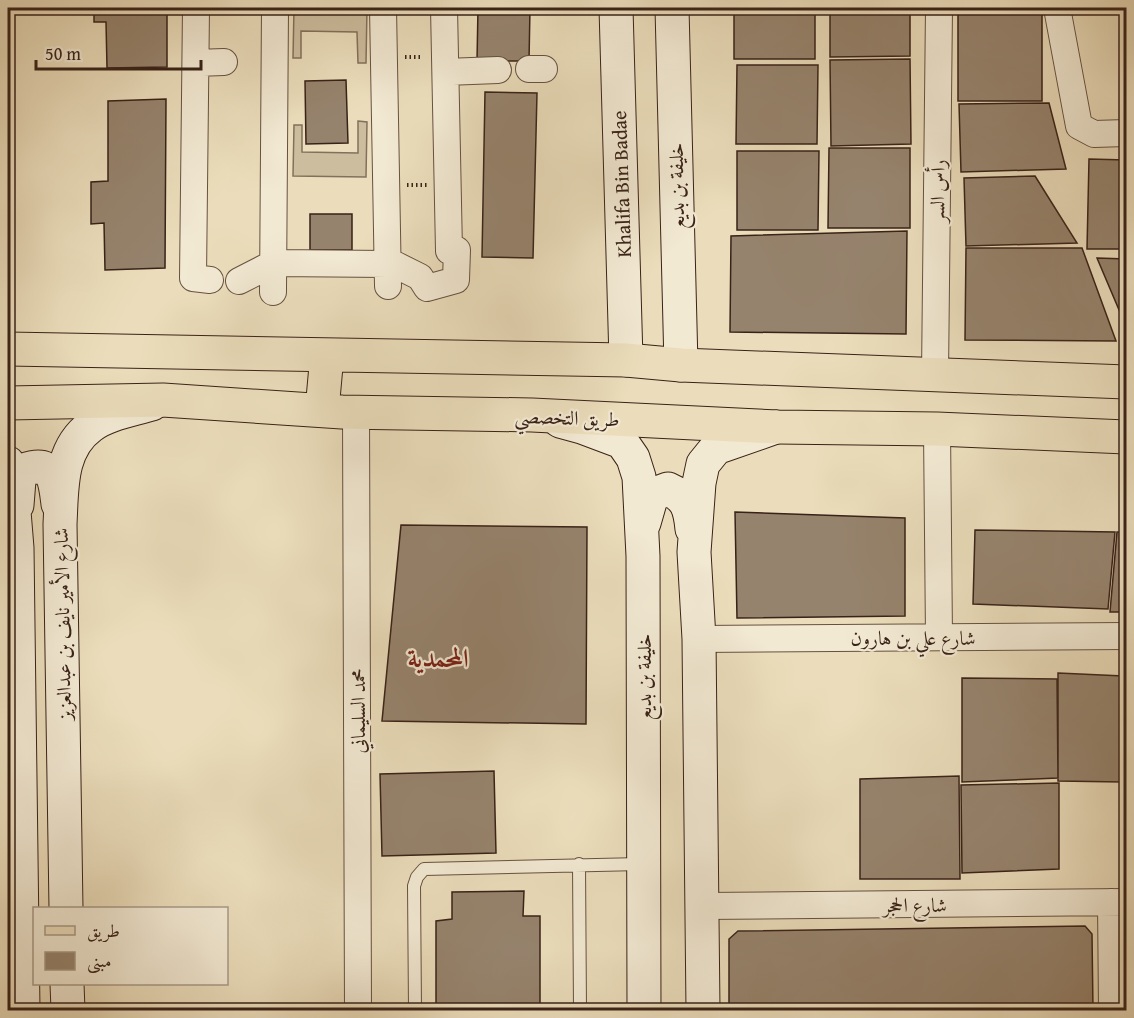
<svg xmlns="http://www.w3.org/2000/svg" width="1134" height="1018" font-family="'Gentium Book Plus',Amiri,serif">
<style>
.green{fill:#cdbd9f;stroke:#83705c;stroke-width:1.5}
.building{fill:#96836d;stroke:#392218;stroke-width:1.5}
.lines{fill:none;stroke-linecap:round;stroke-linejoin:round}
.lane-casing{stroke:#665141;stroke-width:14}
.street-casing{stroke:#665141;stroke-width:28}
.secondary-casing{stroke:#392218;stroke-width:35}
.primary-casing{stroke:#392218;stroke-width:35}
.path{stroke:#392218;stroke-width:4;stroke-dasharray:1.5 3;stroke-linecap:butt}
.lane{stroke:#f2e9d3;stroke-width:12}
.street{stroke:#f2e9d3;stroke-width:26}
.secondary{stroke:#f2e9d3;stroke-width:33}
.primary{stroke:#ebddbb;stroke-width:33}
.labels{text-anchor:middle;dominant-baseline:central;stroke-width:4.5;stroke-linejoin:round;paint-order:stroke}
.street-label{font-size:20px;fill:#392218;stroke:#f2e9d3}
.district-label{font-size:26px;font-weight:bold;fill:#7a1f14;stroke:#f2e9d3}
</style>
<rect width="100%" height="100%" fill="#ebddbb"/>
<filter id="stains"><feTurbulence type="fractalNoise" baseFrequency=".00333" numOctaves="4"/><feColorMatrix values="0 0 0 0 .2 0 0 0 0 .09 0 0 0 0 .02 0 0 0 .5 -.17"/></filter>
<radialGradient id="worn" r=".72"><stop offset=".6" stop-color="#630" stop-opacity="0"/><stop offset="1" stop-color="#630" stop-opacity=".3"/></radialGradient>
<path class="green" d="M294 8H367L366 63H358L357 32 301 31V58H293Z
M358 121 367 122 366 177 293 176 294 125H302V152L358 153Z"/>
<path class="building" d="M94 8H167V67L107 68 106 22H94Z
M478 8H530L529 61H477Z
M734 8H815V59H734Z
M830 8H910V56L830 57Z
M958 8H1042V101H958Z
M910 59 911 144 831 146 830 60Z
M737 65H818L817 144H736Z
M346 80 348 143 306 144 305 81Z
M485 92 537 93 533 258 482 257Z
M166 99 165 268 105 270 104 223 91 224V182L108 181V101Z
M1049 103 1066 169 961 172 959 104Z
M829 148H910V228H828Z
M737 151H819L818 230H737Z
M1089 159 1126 160 1125 249H1087Z
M1035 176 1077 243 966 246 964 178Z
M310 214H352V250H310Z
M907 231 906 334 730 332 731 236Z
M966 248H1082L1116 341 965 340Z
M1097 258 1126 259V328L1125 324Z
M735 512 905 518V616L737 618Z
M401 525 587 527 586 724 382 721Z
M975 530 1115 532 1108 609 973 604Z
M1117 532H1126V612H1110Z
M1058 673 1123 676 1122 782 1058 781Z
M962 678 1057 679 1058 778 962 782Z
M494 771 496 853 382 856 380 774Z
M959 776 960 879H860V779Z
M1059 783V869L962 873 961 785Z
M524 891 523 916H540V1010H436V921L452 919V892Z
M1085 926 1092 934 1093 1010H729V939L738 931Z
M1126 932V1010L1124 935Z"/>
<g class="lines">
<g class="lane-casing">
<path id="lane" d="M579 864 580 1010
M415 1010 414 886 417 877 424 869 641 864"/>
</g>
<g class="street-casing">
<path id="street" d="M196 8 193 278 210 280
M383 8 388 286
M1057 8 1079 126 1094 134 1126 133
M196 63 224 62
M529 69H544
M446 72 498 70
M239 281 274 263 388 264 396 265 420 277 427 288 456 280 457 250 449 251 444 8
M273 292 275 8
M935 375 939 8
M356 412 358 1010
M937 429 939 637
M699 639 1126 636
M1111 902 1112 1010
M703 906 1126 902"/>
</g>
<g class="secondary-casing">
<path id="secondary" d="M616 8 626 360
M672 8 681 365
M560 421 582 427 622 442 633 458 639 477 643 556 644 1010
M8 463 11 475 17 548 23 1010
M17 505 19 480 24 470C54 459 55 481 58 504
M644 523 652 495 668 489C687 497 690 509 692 529
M66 908 60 524C62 490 59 449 91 426 107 414 132 410 152 404
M67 984 68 1010
M703 1010 699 639 694 552 699 483 703 464 716 448 776 427"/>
</g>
<g class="primary-casing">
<path id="primary" d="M8 349 626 360 681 365 1126 382
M8 403 163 400 342 412 532 415 777 427 937 429 1126 437
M322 410 327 355"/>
</g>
<path class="path" d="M405 57H422
M407 185H427"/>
<use href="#lane" class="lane"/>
<use href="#street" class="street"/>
<use href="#secondary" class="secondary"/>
<use href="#primary" class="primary"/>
</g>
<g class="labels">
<g class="street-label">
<text transform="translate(621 184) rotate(-92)">Khalifa Bin Badae</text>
<text transform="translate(676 186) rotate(-91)">خليفة بن بديع</text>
<text transform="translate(937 191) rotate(-89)">رأس السر</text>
<text transform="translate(567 417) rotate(2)">طريق التخصصي</text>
<text transform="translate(62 624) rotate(-91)">شارع الأمير نايف بن عبدالعزيز</text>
<text x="913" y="637">شارع علي بن هارون</text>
<text transform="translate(643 677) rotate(-90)">خليفة بن بديع</text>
<text transform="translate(357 711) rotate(-90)">محمد السليماني</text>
<text x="915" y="904">شارع الحجر</text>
</g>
<g class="district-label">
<text x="438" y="657">المحمدية</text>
</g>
</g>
<rect width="1134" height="1018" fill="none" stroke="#ebddbb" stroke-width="30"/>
<rect x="9" y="9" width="1116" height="1000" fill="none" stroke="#392218" stroke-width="3"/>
<rect x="15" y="15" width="1104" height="988" fill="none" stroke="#392218" stroke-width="1.5"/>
<rect x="33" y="907" width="195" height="78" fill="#f2e9d3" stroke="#a89988" stroke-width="1.5"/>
<rect x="45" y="926" width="30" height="9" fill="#ebddbb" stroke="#a89988" stroke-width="1.5"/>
<text x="87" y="937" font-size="18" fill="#392218">طريق</text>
<rect x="45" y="952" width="30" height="18" fill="#96836d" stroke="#a89988" stroke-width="1.5"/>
<text x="87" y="967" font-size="18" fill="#392218">مبنى</text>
<path d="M36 60v9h165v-9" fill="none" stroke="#392218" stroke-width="3"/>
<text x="45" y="60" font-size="18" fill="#392218" stroke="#f2e9d3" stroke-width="4.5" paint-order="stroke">50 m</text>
<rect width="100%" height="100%" filter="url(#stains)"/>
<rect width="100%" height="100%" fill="url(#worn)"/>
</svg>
